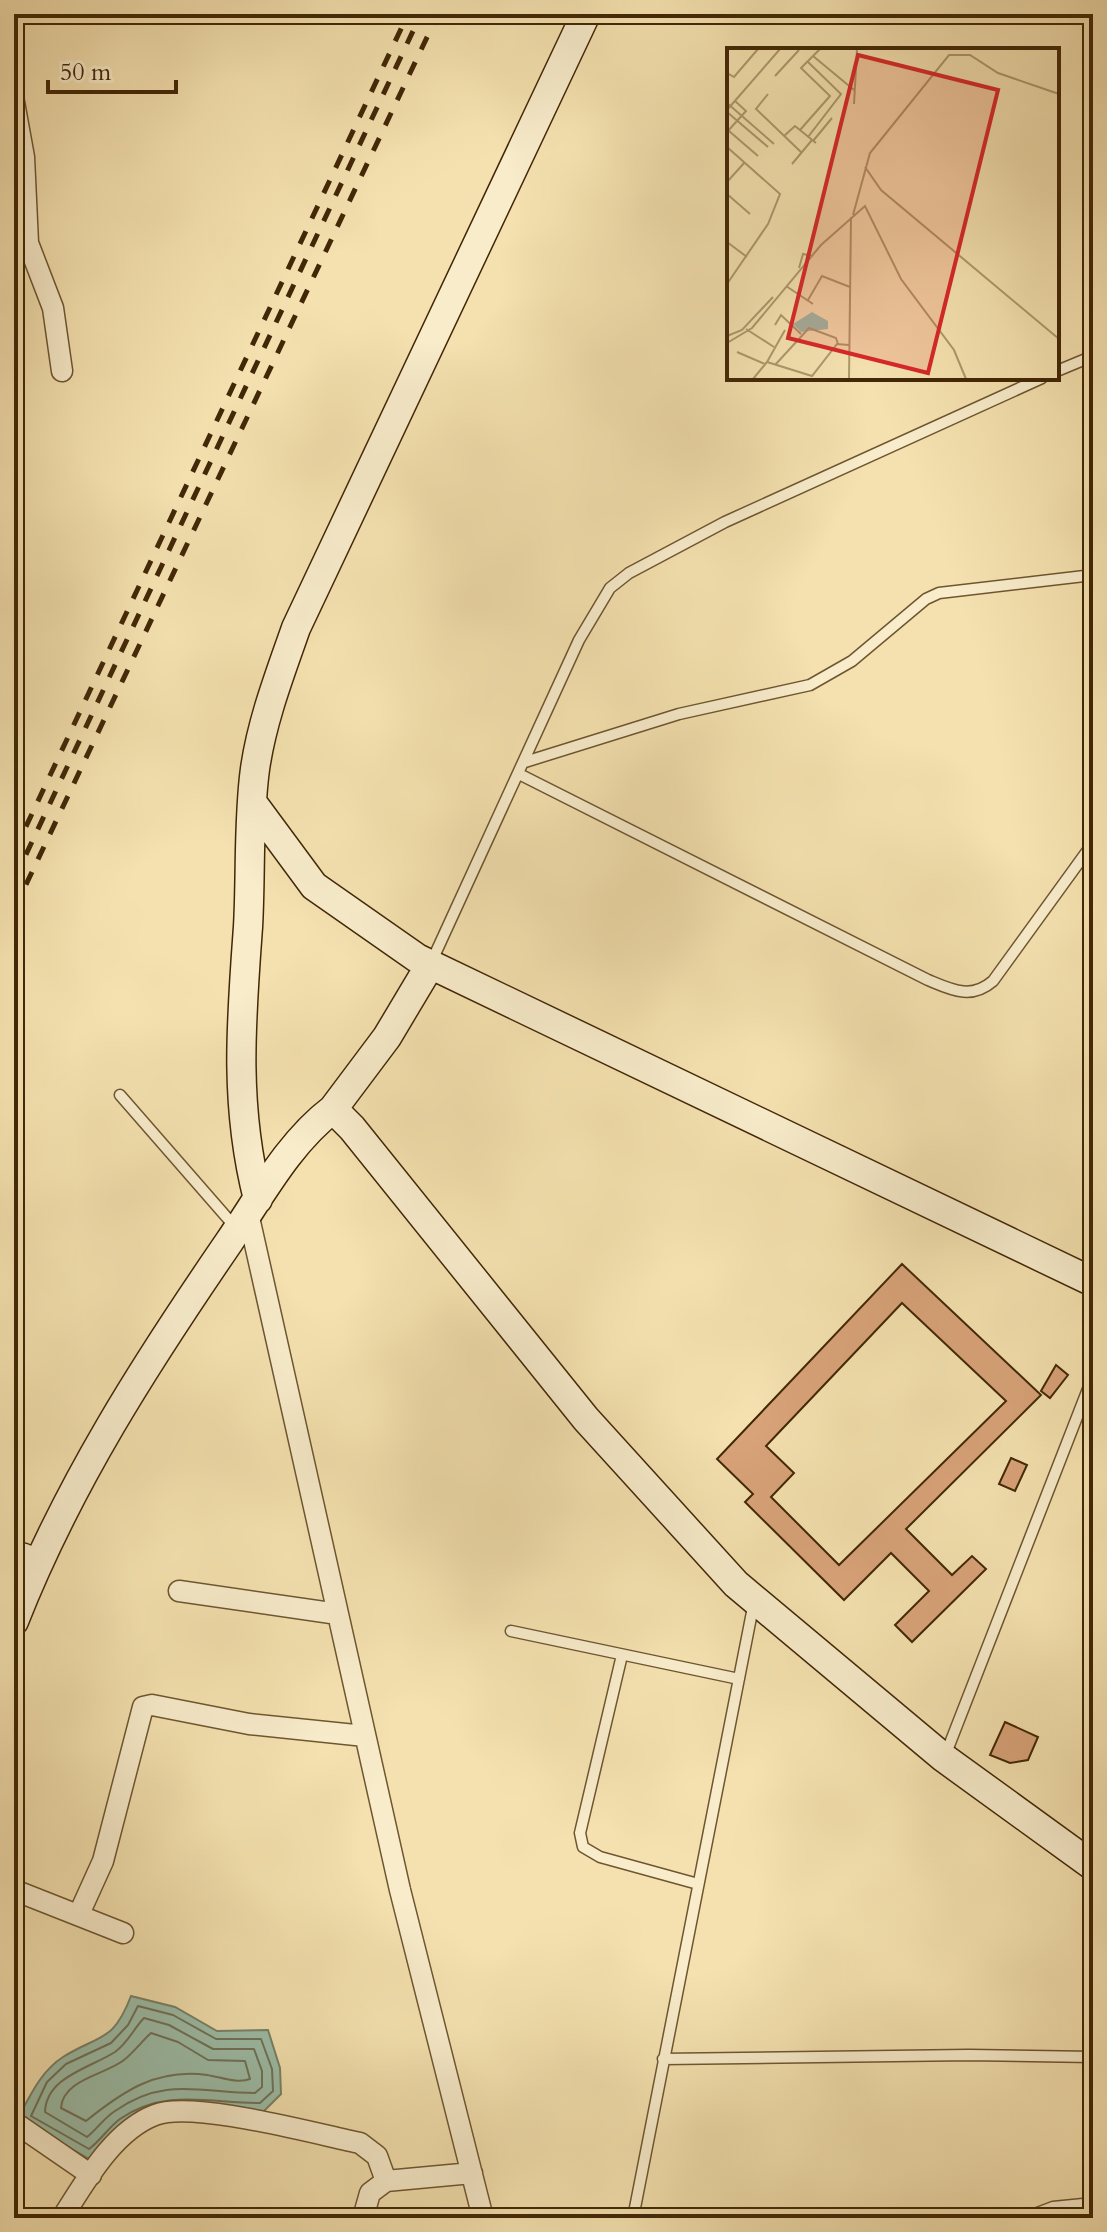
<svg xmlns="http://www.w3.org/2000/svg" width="1107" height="2232" font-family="Cardo,serif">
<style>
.water{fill:#9cbea9;stroke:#788268;stroke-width:2}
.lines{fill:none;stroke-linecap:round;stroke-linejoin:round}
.shore{stroke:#6f7258;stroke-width:2}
.building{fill:#d9a379;stroke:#422707;stroke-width:2;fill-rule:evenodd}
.lane-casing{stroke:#6e5631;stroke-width:13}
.street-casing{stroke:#6e5631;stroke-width:23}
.secondary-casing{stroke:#422707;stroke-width:31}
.lane{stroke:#f8eccb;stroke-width:10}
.street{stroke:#f8eccb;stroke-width:20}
.secondary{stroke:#f8eccb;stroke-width:28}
.rail{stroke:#422707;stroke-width:5;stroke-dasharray:14 14;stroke-linecap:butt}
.inset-road{fill:none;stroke:#ad976c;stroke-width:2}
.view{fill:#d62828;fill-opacity:0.15;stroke:#d62828;stroke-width:4}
.inset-edge{fill:none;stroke:#422707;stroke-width:4}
</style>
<rect width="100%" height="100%" fill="#f4e1af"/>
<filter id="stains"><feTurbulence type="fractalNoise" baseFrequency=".0025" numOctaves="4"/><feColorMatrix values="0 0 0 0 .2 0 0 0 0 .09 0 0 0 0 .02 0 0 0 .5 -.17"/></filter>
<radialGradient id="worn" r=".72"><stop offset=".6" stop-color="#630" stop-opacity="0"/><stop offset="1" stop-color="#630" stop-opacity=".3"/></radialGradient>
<path class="water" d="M131 1996 175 2007 217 2031 268 2030 280 2068 281 2094 264 2111 159 2108 91 2160 18 2118C30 2096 41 2071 63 2057 100 2034 113 2043 131 1996Z"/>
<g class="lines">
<path class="shore" d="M138 2006 173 2015 216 2039H261L272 2069 273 2091 260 2103C210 2103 165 2088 120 2119 109 2127 100 2141 89 2149L31 2116 47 2082 66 2064 111 2043 128 2025Z
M144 2018 169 2025 213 2049H254L262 2071V2087L255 2093C201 2093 165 2076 115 2111 104 2118 97 2129 87 2137L45 2112C46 2077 90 2068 115 2052 128 2043 134 2028 144 2018Z
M151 2033 178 2042 208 2060 245 2061 250 2079C237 2084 221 2077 207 2075 156 2068 122 2092 86 2121L61 2108C63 2079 105 2075 124 2060 134 2052 142 2041 151 2033Z"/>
</g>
<path class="building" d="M902 1264 1041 1395 906 1529 952 1575 972 1556 986 1569 912 1642 895 1625 929 1591 891 1553 844 1600 745 1502 753 1494 717 1459ZM902 1303 1006 1401 839 1565 771 1497 794 1473 766 1446Z
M1056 1365 1068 1375 1050 1398 1041 1391Z
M1011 1458 1027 1465 1015 1491 999 1484Z
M1005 1722 1038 1737 1028 1760 1010 1763 990 1755Z"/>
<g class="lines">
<g class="lane-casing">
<path id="lane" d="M1057 371 1093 356
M525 762 679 714 810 685 852 661 926 599 939 593 1093 575
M519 774 928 980C952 990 971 1000 993 981L1093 843
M431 963 579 640 610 588 629 573 725 522 1042 378
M120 1095 236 1228
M511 1631 739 1679
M622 1655 580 1833 583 1847 600 1857 698 1884
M945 1756 1093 1376
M663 2059 969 2055 1093 2057
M633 2218 754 1602
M1024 2218 1053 2207 1093 2203"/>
</g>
<g class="street-casing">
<path id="street" d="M14 102 24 157 28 243 53 308 62 371
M248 1213 400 1890 483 2218
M179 1591 338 1614
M14 1890 123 1933
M79 1914 103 1861 143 1707 152 1705 249 1724 365 1736
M14 2122 91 2175
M62 2218C85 2182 113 2131 155 2115 192 2100 316 2134 360 2143L377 2156 386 2181
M363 2218 370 2193 386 2181 472 2173"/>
</g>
<g class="secondary-casing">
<path id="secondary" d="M252 802 314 886 417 958 1093 1282
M333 1109 387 1037 430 965
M258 1199C234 1105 241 1022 248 927 251 874 248 820 255 769 262 720 280 674 296 628L586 14
M14 1555 24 1558 33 1574
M14 1621C68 1484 146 1363 229 1242 260 1197 288 1143 333 1109L352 1128 586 1419 736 1584 944 1758 1093 1866"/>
</g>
<use href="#lane" class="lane"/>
<use href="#street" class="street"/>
<use href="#secondary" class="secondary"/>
<path class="rail" d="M14 852 408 14
M14 880 421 14
M14 910 438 14"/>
</g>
<g transform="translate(727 48)">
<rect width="332" height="332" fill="#f4e1af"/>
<path d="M85 264 101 273V281L74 284 66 276Z" fill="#9cbea9"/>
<path class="inset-road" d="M86 8 127 42M80 13 114 46 81 89M0 25 7 29 31 1M48 28 72 2M41 46 29 61 75 105M0 55 47 96M127 56 130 1M0 62 53 1M0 64 41 99M73 82 103 48 74 20 93 1M2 83 31 108M0 84 19 63 8 53M57 88 68 78 89 95M86 93 105 70M0 99 53 146 41 176 0 236M65 116 85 92M138 119 154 142 332 291M0 134 18 114M0 146 23 166M126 167 143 105 222 7H243L271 25 332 46M0 194 20 209M72 220 76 206 86 208M59 238 86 256M81 252 95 228 123 239M48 277 54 267 74 286M19 281 47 299M0 288 15 282 46 249M0 295 25 280 94 197 138 158 174 231 227 302 239 331M10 304 38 316M40 314 58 282M48 317 82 280 109 290 111 296M26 331 40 314 85 328 110 296 122 297M122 331 124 169"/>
<path class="view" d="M131 7 271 42 201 325 61 290Z"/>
<rect width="332" height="332" class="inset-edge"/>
</g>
<rect width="1107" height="2232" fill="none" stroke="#f4e1af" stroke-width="48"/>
<rect x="16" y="16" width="1075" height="2200" fill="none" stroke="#422707" stroke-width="4"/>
<rect x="24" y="24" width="1059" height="2184" fill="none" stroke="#422707" stroke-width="2"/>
<path d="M48 80v12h128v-12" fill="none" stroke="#422707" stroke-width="4"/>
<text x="60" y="80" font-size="24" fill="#422707" stroke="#f8eccb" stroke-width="6" paint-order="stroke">50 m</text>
<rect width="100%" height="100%" filter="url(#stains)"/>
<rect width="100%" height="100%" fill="url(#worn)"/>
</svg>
